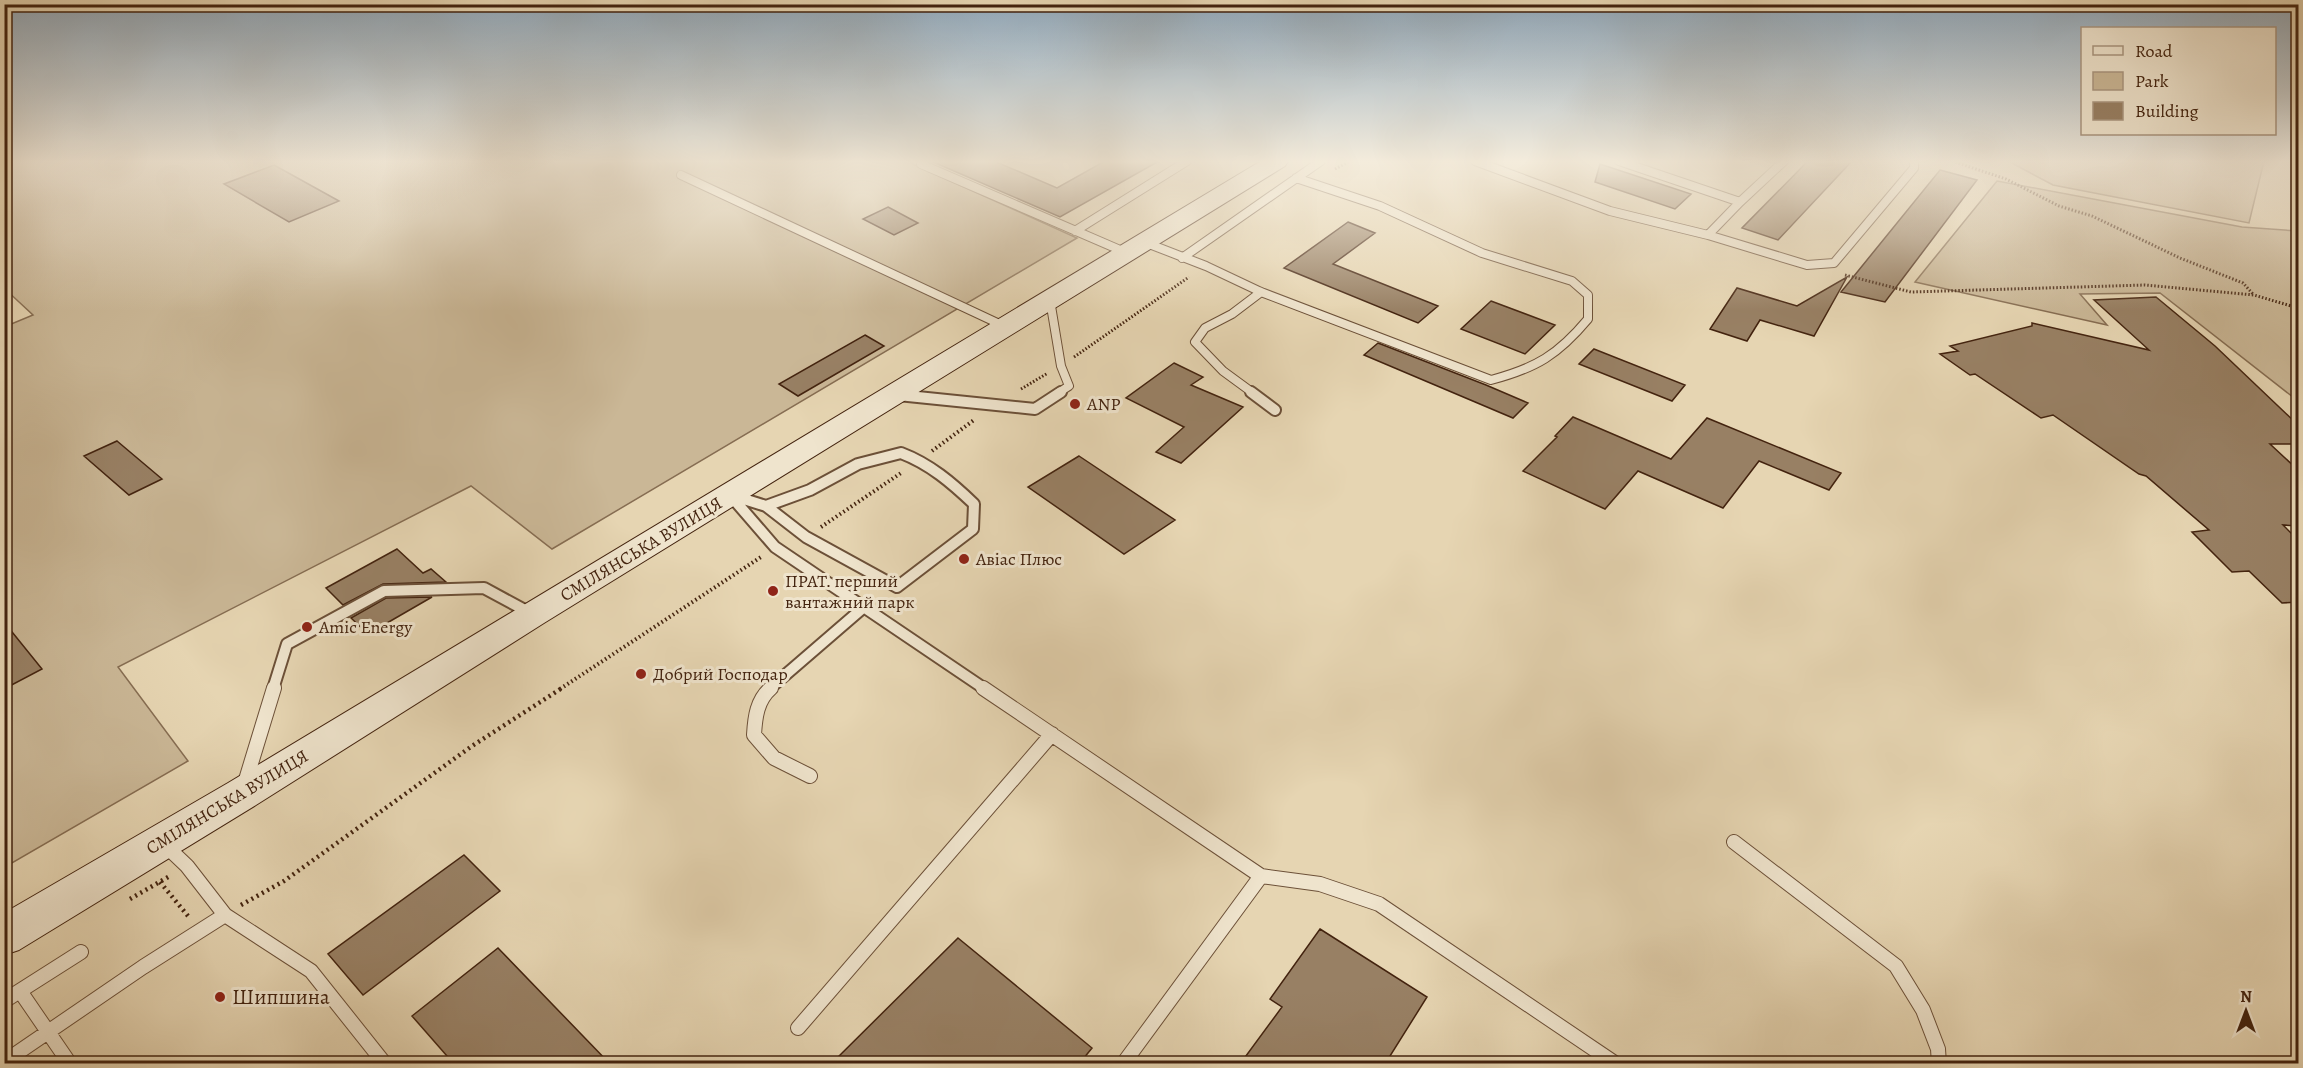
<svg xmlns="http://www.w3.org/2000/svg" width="2303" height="1068" font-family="Alegreya,serif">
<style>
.green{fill:#cab796;stroke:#866d52;stroke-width:1.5}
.building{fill:#988064;stroke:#43230f;stroke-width:1.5}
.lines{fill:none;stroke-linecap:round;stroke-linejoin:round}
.lane-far2-casing{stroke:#6c5038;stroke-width:10}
.lane-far1-casing{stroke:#6c5038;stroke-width:14}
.lane-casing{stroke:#6c5038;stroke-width:16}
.secondary-casing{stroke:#43230f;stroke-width:2}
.path-far2{stroke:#43230f;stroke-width:3;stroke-dasharray:1.5 2;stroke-linecap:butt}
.path-far1{stroke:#43230f;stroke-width:4;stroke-dasharray:1.5 3;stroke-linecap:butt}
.path{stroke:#43230f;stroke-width:4.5;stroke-dasharray:2 4;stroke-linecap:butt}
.lane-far2{stroke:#efe4cd;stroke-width:8}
.lane-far1{stroke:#efe4cd;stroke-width:10}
.lane{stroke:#efe4cd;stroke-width:14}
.secondary{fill:#efe4cd;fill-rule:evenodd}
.poi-dot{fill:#8f2418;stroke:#efe4cd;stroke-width:2}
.labels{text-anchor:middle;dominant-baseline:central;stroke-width:6;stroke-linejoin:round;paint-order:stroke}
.poi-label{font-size:18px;fill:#43230f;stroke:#efe4cd;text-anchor:start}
.street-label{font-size:18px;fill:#43230f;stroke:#efe4cd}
.near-poi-label{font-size:21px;fill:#43230f;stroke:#efe4cd;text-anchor:start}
</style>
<rect width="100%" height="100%" fill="#e6d5b2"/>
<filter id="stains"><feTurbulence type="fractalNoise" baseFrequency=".00333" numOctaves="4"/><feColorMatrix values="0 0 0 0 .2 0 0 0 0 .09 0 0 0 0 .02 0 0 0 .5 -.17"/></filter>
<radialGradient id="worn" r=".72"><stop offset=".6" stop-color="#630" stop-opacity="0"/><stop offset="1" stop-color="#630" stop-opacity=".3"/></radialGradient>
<path class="green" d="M5 161H906L1077 238 552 549 471 486 118 667 188 761 5 867 4 327 33 315 5 289Z
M2008 161H2264L2249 223 2053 185Z
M1997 181 2242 227 2298 231V401L2160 293 2080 294 2107 325 1915 282Z"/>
<path class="building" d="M931 161H994L1057 188 1105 161H1159L1060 217Z
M1808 161H1852L1778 240 1742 228Z
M1600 164 1691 194 1675 209 1595 182Z
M274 165 339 201 289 222 224 184Z
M1940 170 1977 180 1885 302 1841 292Z
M888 207 918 223 894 235 863 219Z
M1348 222 1375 233 1333 264 1438 306 1418 323 1284 268Z
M1847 277 1814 336 1760 320 1747 341 1710 329 1737 288 1797 306Z
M2156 297 2215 346 2298 425V444H2270L2298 470V526L2283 525 2298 540V602L2282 603 2249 571 2232 572 2192 532 2209 530 2146 476 2139 474 2053 415 2041 418 1975 374 1970 375 1940 354 1958 351 1950 346 2032 326V323L2149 350 2094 300Z
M1491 301 1555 325 1525 354 1461 329Z
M865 335 884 346 798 396 779 384Z
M1378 343 1486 385 1528 403 1513 418 1364 355Z
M1594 349 1685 385 1672 401 1579 364Z
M1174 363 1203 377 1191 385 1243 407 1181 463 1156 452 1184 427 1126 398Z
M1573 417 1671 459 1707 418 1841 473 1829 490 1759 461 1723 508 1638 471 1605 509 1523 471 1557 437 1555 436Z
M117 441 162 479 129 495 84 456Z
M1079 456 1175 520 1124 554 1028 487Z
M397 549 423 573 431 569 446 582 383 584 343 605 326 588Z
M432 597 368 634 351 618 386 598Z
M4 622 42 669 4 689Z
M464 855 500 891 363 995 328 954Z
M1320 929 1427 997 1385 1064H1240L1282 1007 1270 999Z
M958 938 1092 1048 1079 1064H831Z
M498 948 610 1064H454L412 1016Z"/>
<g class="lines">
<g class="lane-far2-casing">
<path id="lane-far2" d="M1475 161 1610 211 1708 235 1807 265 1834 263 1914 168V161
M1619 161 1740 202 1708 235
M921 164 1127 253
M681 175 1006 327
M1740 202 1784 161
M1075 231 1187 161
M1144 242 1206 266 1261 292 1491 380C1536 368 1558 355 1588 319V295L1572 281 1482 253 1380 206 1296 178
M1182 258 1321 161
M1050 300 1061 366 1069 386 1058 393
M1253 393 1223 371 1195 342 1205 328 1232 314 1261 292"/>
</g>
<g class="lane-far1-casing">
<path id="lane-far1" d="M1251 392 1275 410
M898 395 1035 409 1061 392
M901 453C930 464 952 483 974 504L973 529 897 587 806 537 766 506 810 490 858 464Z
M730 495 775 547 985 689
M731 495 766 506
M273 689 287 644 384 591 484 588 532 614
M769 689 864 607"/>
</g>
<g class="lane-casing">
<path id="lane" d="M771 688C757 700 755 717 754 735L774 758 810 776
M983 688 1261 876 1123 1064
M245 783 274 688
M1734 842 1896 966 1923 1010 1938 1049 1939 1064
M166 846 187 866 225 915 311 971 385 1064
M1261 876 1320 884 1379 904 1616 1064
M20 991 70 1064
M4 1001 81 952
M798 1028 1052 734
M4 1062 143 967 225 915"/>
</g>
<g class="secondary-casing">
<path id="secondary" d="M1261 161H1288L1285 166 544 623 256 805 19 950 4 955V913L228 783Z"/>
</g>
<path class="path-far2" d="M1952 161 2006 179 2059 206 2092 216 2180 258 2243 283 2253 294
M1335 169 1350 161
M1845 275 1911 292 2145 285 2254 295 2298 308
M1074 357 1189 277
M1021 389 1048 373"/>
<path class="path-far1" d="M932 451 974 420
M821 527 901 473
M560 689 761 557"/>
<path class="path" d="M160 882 188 916
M130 899 170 876
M241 905 284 881 472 746 562 688"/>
<use href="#lane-far2" class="lane-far2"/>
<use href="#lane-far1" class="lane-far1"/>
<use href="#lane" class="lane"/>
<use href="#secondary" class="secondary"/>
</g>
<linearGradient id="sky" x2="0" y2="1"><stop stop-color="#91a9bc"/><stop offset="0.52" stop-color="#f4ecdc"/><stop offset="1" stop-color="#f4ecdc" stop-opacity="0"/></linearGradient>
<rect width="2303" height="311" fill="url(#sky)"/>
<g class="poi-dot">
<circle cx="1075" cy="404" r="6"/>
<circle cx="964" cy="559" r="6"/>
<circle cx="773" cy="591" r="6"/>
<circle cx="307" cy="627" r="6"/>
<circle cx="641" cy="674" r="6"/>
<circle cx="220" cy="997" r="6"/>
</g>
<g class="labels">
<g class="poi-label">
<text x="1087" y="404">ANP</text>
<text x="976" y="559">Авіас Плюс</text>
<text x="785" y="581">ПРАТ. перший<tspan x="785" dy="21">вантажний парк</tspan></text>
<text x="319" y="627">Amic Energy</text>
<text x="653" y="674">Добрий Господар</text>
</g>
<g class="street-label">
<text transform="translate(641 549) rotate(-31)">СМІЛЯНСЬКА ВУЛИЦЯ</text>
<text transform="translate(227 802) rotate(-31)">СМІЛЯНСЬКА ВУЛИЦЯ</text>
</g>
<g class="near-poi-label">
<text x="232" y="997">Шипшина</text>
</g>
</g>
<rect width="2303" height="1068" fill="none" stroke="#e6d5b2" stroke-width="24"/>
<rect x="6" y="6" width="2291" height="1056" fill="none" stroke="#43230f" stroke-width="3"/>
<rect x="12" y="12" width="2279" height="1044" fill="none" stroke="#43230f" stroke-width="1.5"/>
<rect x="2081" y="27" width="195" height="108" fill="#efe4cd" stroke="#aa9781" stroke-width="1.5"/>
<rect x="2093" y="46" width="30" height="9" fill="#efe4cd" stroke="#aa9781" stroke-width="1.5"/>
<text x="2135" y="57" font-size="18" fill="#43230f">Road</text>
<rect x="2093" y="72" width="30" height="18" fill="#cab796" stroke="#aa9781" stroke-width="1.5"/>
<text x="2135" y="87" font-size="18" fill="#43230f">Park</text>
<rect x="2093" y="102" width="30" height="18" fill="#988064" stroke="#aa9781" stroke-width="1.5"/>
<text x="2135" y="117" font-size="18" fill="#43230f">Building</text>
<g transform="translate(2246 1011)" stroke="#efe4cd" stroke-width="4.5" paint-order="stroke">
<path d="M0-4.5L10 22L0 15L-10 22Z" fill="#43230f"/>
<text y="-9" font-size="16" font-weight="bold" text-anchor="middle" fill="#43230f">N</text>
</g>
<rect width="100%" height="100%" filter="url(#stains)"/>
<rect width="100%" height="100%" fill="url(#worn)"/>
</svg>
